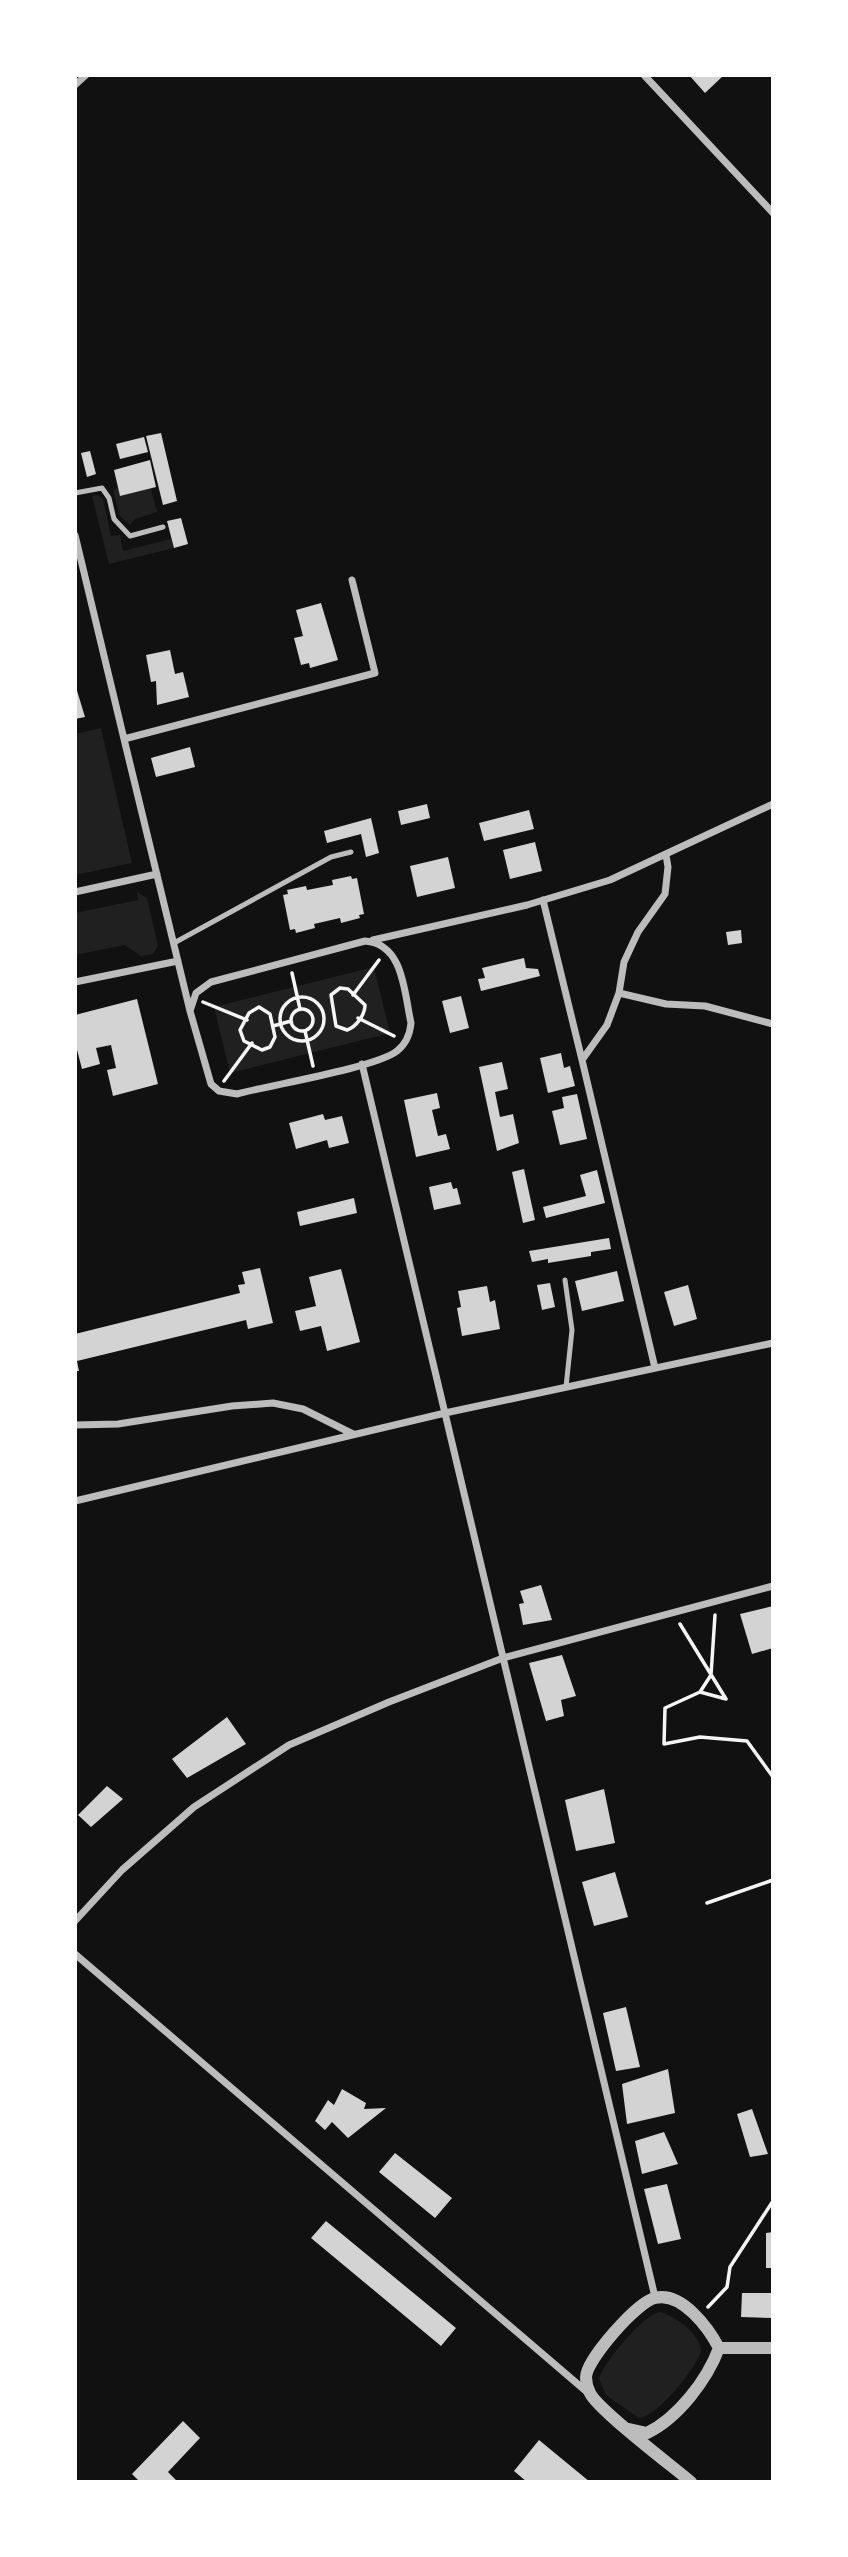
<svg xmlns="http://www.w3.org/2000/svg" width="848" height="2557" font-family="'Archivo Narrow',sans-serif">
<style>
.green{fill:#202020}
.building{fill:#d3d3d3}
.lines{fill:none;stroke-linecap:round;stroke-linejoin:round}
.path{stroke:#f5f5f5;stroke-width:3.5}
.service{stroke:#bcbcbc;stroke-width:5}
.minor{stroke:#bcbcbc;stroke-width:7}
.tertiary{stroke:#bcbcbc;stroke-width:12}
</style>
<rect width="100%" height="100%" fill="#111"/>
<path class="green" d="M118 488 121 496 151 488 157 512 135 519 130 525 120 516 113 490Z
M97 495 103 499 111 536 120 535 123 551 171 539 174 548 109 564 92 496Z
M101 728 132 863 75 875V734Z
M137 892 147 898 158 946 153 954 141 956 125 945 75 955V913L138 900Z
M374 967 390 1033 230 1073 214 1007Z
M660 2312C676 2316 700 2334 701 2351 697 2368 656 2418 639 2418L606 2395 599 2379C603 2363 644 2314 660 2312Z"/>
<path class="building" d="M689 75H724L705 93Z
M161 433 177 501 163 505 146 436Z
M144 437 148 452 120 459 116 444Z
M90 451 96 474 87 477 81 453Z
M150 460 156 487 120 496 114 470Z
M181 518 188 544 174 548 167 521Z
M321 603 338 660 310 668 309 663 301 665 294 638 303 636 296 610Z
M170 650 175 674 183 672 189 697 157 705 156 681 151 682 146 655Z
M75 684 85 717 75 719Z
M190 747 195 767 156 777 151 758Z
M427 804 430 818 401 825 398 811Z
M529 810 534 829 484 841 479 823Z
M371 818 379 853 366 857 361 834 327 843 324 831Z
M535 842 542 871 510 879 503 850Z
M448 857 455 888 417 897 410 866Z
M351 876 352 879 357 878 364 914 359 915 360 918 341 923 340 918 314 924 315 928 296 933 295 929 290 930 283 895 288 894 287 890 306 886 307 890 333 885 332 880Z
M741 930 742 943 728 945 726 932Z
M524 958 526 968 538 969 540 976 481 991 478 979 485 978 482 968Z
M461 996 469 1028 450 1033 442 1001Z
M137 999 158 1084 113 1096 107 1070 116 1068 111 1045 96 1048 100 1064 82 1069 75 1042V1015Z
M561 1053 564 1068 570 1066 575 1086 548 1093 540 1058Z
M502 1062 508 1089 495 1092 500 1117 513 1114 519 1143 497 1151 479 1067Z
M437 1093 440 1108 432 1110 438 1136 446 1134 450 1149 416 1157 404 1100Z
M577 1094 587 1139 560 1145 552 1111 564 1108 562 1097Z
M323 1114 325 1120 342 1116 349 1143 329 1148 327 1140 296 1149 289 1123Z
M524 1169 535 1220 523 1223 512 1172Z
M597 1170 605 1203 546 1218 543 1207 586 1196 580 1175Z
M451 1182 453 1189 457 1188 461 1204 434 1210 429 1187Z
M354 1198 357 1213 300 1226 297 1212Z
M609 1238 611 1249 591 1252V1256L548 1263V1259L532 1262 529 1251Z
M260 1268 273 1323 248 1329 246 1320 77 1361 79 1371H75V1334L240 1293 238 1285 245 1284 242 1272Z
M341 1269 360 1342 327 1351 321 1326 300 1331 295 1311 316 1306 309 1277Z
M617 1271 624 1301 582 1311 575 1281Z
M550 1283 555 1307 542 1310 537 1285Z
M688 1285 697 1319 674 1326 664 1292Z
M487 1286 490 1302 495 1300 500 1329 462 1336 457 1308 461 1307 458 1291Z
M541 1585 552 1620 523 1625 519 1604 524 1603 520 1591Z
M773 1606V1648L752 1654 740 1614Z
M562 1655 576 1696 561 1700 564 1716 546 1721 529 1663Z
M227 1717 246 1744 187 1778 172 1759Z
M107 1786 123 1799 91 1827 78 1815Z
M604 1789 615 1843 576 1851 565 1800Z
M615 1872 628 1917 594 1926 582 1882Z
M626 2007 640 2067 616 2071 603 2013Z
M668 2069 675 2113 627 2124 622 2084Z
M342 2089 366 2103 364 2109 386 2108 348 2138 332 2122 325 2130 315 2121 328 2100 334 2105Z
M752 2109 768 2154 750 2157 737 2114Z
M664 2132 678 2164 642 2174 635 2141Z
M395 2153 452 2198 435 2218 379 2172Z
M667 2184 681 2239 658 2244 644 2189Z
M326 2221 456 2328 441 2346 311 2238Z
M773 2232V2268H766V2233Z
M742 2293H773V2318L741 2317Z
M183 2421 200 2438 168 2472 178 2482H140L132 2474Z
M539 2440 590 2482H527L514 2471Z"/>
<g class="lines">
<path class="path" d="M292 973 300 1009
M340 988 348 989 365 1005C365 1015 356 1027 347 1030L336 1026 331 995Z
M353 995 379 960
M280 1019a22 22 0 1 1 44 0a22 22 0 1 1-44 0Z
M203 1002 247 1020
M259 1007 270 1014 275 1037 270 1047 262 1050 244 1041 240 1030 249 1013Z
M291 1020a11 11 0 1 1 22 0a11 11 0 1 1-22 0Z
M358 1018 394 1036
M273 1026 291 1021
M305 1031 313 1066
M224 1081 252 1043
M680 1624 726 1699 700 1692 711 1675 715 1615
M700 1692 665 1708 664 1744 700 1737 747 1741 773 1777
M707 1903 773 1880
M708 2307 727 2287 730 2267 773 2201"/>
<path class="service" d="M75 493 102 488 109 498 114 519 130 536 163 527
M174 943 331 857 351 852
M565 1280 572 1330 566 1387"/>
<path class="minor" d="M644 75 773 213
M75 85 86 75
M75 535 124 739
M75 892 157 874
M543 900 582 1060 607 1025 619 993 624 962 638 932 665 894 668 867 666 855
M373 940 527 905 610 880 773 804
M365 941C404 944 404 992 411 1023 410 1034 406 1044 397 1051 375 1068 270 1085 237 1094L219 1091 211 1084 190 1011 196 993 211 982Z
M75 982 178 961
M619 993 666 1004 705 1006 773 1024
M190 1011 124 739 375 673 352 580
M582 1060 655 1368
M362 1064 655 2297
M75 1425 118 1424 232 1406 273 1403 303 1409 353 1434
M75 1501 445 1413 773 1343
M75 1921 122 1870 194 1807 289 1745 389 1702 503 1658 773 1586
M75 1954 587 2392"/>
<path class="tertiary" d="M719 2348H773
M629 2429 647 2433C678 2418 707 2380 719 2348 709 2329 682 2291 655 2298 637 2302 587 2359 586 2377 586 2381 588 2389 590 2393 597 2409 672 2466 691 2482"/>
</g>
<rect width="848" height="2557" fill="none" stroke="#ffffff" stroke-width="154"/>
</svg>
